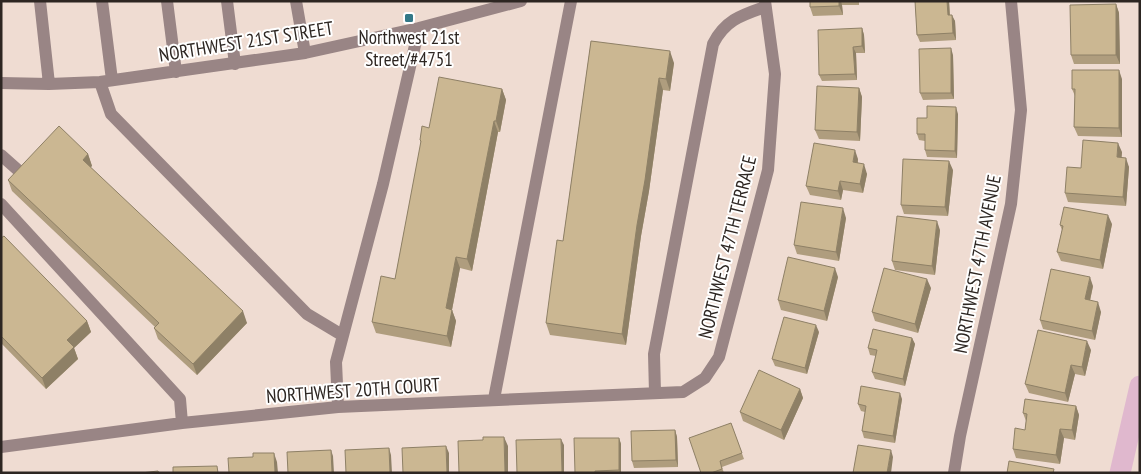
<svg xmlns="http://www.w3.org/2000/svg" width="1141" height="474" font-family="'PT Sans Narrow',sans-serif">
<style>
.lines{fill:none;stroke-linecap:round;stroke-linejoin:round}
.canal{stroke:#e0b8ce;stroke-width:21}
.minor{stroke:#998585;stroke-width:12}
.wall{fill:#af9d7e}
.shaded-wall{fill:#8e8066}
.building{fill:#cbb792;stroke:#8e8066}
.poi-dot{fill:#337887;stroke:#fff;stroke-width:2}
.labels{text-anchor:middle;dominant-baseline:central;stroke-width:4;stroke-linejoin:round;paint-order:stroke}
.poi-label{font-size:19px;fill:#2d2622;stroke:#fff}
.street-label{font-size:19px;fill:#2d2622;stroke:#fff}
</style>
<rect width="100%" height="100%" fill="#efdcd2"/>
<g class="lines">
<path class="canal" d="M1120 473 1140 386"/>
<path class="minor" d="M40 1 49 84
M102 1 112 80
M167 1 176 72
M227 1 235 64
M296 1 305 53
M100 82 111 114 307 314 342 335
M1 83 49 84 100 82 305 53 419 28 521 1
M1 155 19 171
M1 204 180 399 182 423
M655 393 654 354 713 44C725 20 742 15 765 7
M494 399 571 1
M338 407 336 362 383 184 419 28
M1 447 182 423 338 407 683 392 705 378 719 357 768 170 775 74 765 1
M954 473 960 436 1011 204 1021 110 1011 1"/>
</g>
<path class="wall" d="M810 1H859V5H842L843 15 813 16 810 7Z
M915 1H949L950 15 955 21 956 40 920 42 917 35Z
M1116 4 1119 13 1120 64H1074L1071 55Z
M862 28 864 35 865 53H856L857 80 822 81 819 75Z
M591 41 674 63 670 91 663 90 649 191 641 236 626 345 550 335 546 323 563 241Z
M953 55 954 99 923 100 920 93Z
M1122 79V137L1078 136 1074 127 1075 96 1072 89Z
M859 88 862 97 860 141 819 139 815 130Z
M502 89 506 100 500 132H498L472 271 460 268 452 310 456 321 451 347 376 333 372 322 395 279 421 143 420 140 429 128Z
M958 114 957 158 927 157 925 150V141L919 140 917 134 927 118Z
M1122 152 1121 158 1129 167 1126 206 1068 202 1065 193 1081 168Z
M88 154 92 166 90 167 247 323 197 375 158 339 154 328 155 327 12 191 8 180Z
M858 159V163L867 174 863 193 843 190 841 200 810 195 806 186Z
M953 170 948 216 904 214 901 205Z
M846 218 839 261 797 254 794 245Z
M1112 224 1103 269 1061 261 1057 252 1062 230 1060 225Z
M940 230 935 275 895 270 892 261Z
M1 238 87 321 91 332 74 348 78 359 46 389 1 343Z
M838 277 827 321 781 310 778 300Z
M1093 286 1090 301 1101 312 1095 340 1043 329 1040 320Z
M931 288 918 333 875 321 872 312Z
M819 332 807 374 775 366 772 359Z
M912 338 915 344 905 386 875 379 872 372 876 356 870 355 868 348Z
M1091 350 1085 376 1075 374 1068 402 1029 393 1025 384Z
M800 389 803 398 784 440 743 421 740 412Z
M902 399 895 443 864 438 862 431 865 412 861 411 858 404Z
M1076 406 1079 415 1075 440 1064 438 1060 464 1016 458 1013 449 1025 430 1026 421 1023 413Z
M731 423 744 459 722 467 724 473H701Z
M675 430 677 437 678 467 634 468 632 461Z
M619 438 621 444V473H575Z"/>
<path class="shaded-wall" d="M839 1H841L842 5 843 15 839 6Z
M947 1H949L950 21 948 15Z
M1116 4 1119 13 1120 64 1116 55Z
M952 15 955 21 956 40 953 33Z
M862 28 864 35 865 53 862 46Z
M853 47 856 53 857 80 855 74Z
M951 48 953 55 954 99 951 93Z
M670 51 674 63 670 91 666 79Z
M1119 70 1122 79V137L1119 128Z
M659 78 663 90 649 191 641 236 626 345 622 334 637 225Z
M859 88 862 97 860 141 857 132Z
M502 89 506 100 500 132 496 121Z
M956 107 958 114 957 158 955 151Z
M494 121 498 132 472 271 467 259Z
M1118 143 1122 152 1121 166 1117 157Z
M855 150 858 159 856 172 853 162Z
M88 154 92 166 87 171 83 160Z
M1126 158 1129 167 1126 206 1123 197Z
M949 161 953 170 948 216 945 207Z
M864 164 867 174 863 193 860 184Z
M840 181 843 190 841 200 838 191Z
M843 208 846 218 839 261 836 252Z
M1108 215 1112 224 1103 269 1100 260Z
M937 221 940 230 935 275 932 266Z
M456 257 460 268 450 320 446 308Z
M835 268 838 277 827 321 824 311Z
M1090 277 1093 286 1088 309 1085 299Z
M927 279 931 288 918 333 915 324Z
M1098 302 1101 312 1095 340 1092 331Z
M452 310 456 321 451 347 447 336Z
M243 311 247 323 197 375 193 364Z
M87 321 91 332 74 348 78 359 46 389 42 378 67 340Z
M816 325 819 332 807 374 805 368Z
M912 338 915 344 905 386 903 379Z
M1087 341 1091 350 1085 376 1082 367Z
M1071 365 1075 374 1068 402 1065 393Z
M800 389 803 398 784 440 781 430Z
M900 393 902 399 895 443 893 436Z
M1076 406 1079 415 1075 440 1072 430Z
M1060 429 1064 438 1060 464 1056 455Z
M675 430 677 437 678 467 676 460Z
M504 437 508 446V473H505Z
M619 438 621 444V473H620L619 470Z
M561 439 564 445V473H562V472Z
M446 446 449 453V473H447Z
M389 448 391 455 392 473H390Z
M331 450 333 456 334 473H332Z
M891 450 893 457 891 473H887Z
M274 453 277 462 278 473H275Z"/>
<path class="building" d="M810 1H839V6L810 7Z
M915 1H947L948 15H952L953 33 917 35Z
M1116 4V55H1071L1070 5Z
M862 28V46L853 47 855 74 819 75 818 30Z
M591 41 670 51 666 79 659 78 645 180 637 225 622 334 546 323 557 240 563 241Z
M951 48V93H920L919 49Z
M1072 70H1119V128L1074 127 1075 89H1072Z
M439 77 502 89 496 121H494L467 259 456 257 446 308 452 310 447 336 372 322 381 276 395 279 421 141 420 140 422 126 429 128Z
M817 86 859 88 857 132 815 130Z
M927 106 956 107 955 151 925 150V134H917V118H927Z
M59 126 88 154 83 160 243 311 193 364 154 328 159 323 8 180Z
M1083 140 1118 143 1117 157 1126 158 1123 197 1065 193 1067 167 1081 168Z
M814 143 855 150 853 162 864 164 860 184 840 181 838 191 806 186Z
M903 159 949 161 945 207 901 205Z
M801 202 843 208 836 252 794 245Z
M1064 207 1108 215 1100 260 1057 252 1063 226 1060 225Z
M897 216 937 221 932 266 892 261Z
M4 236 87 321 67 340 74 347 42 378 1 336V238Z
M788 257 835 268 824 311 778 300Z
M884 268 927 279 915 324 872 312Z
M1051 269 1090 277 1085 299 1098 302 1092 331 1040 320Z
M784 317 816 325 805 368 772 359Z
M873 329 912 338 903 379 872 372 877 350 868 348Z
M1038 330 1087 341 1082 367 1071 365 1065 393 1025 384Z
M759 370 800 389 781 430 740 412Z
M861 386 900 393 893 436 862 431 866 406 858 404Z
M1025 399 1076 406 1072 430 1060 429 1056 455 1013 449 1015 428 1025 430 1027 414 1023 413Z
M731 423 742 453 720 461 722 469 711 473H701L689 438Z
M675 430 676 460 632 461 631 431Z
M483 437H504L505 473H459L458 441 483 440Z
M574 438H619V470L595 471V473H575Z
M561 439 562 472 517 473 516 440Z
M858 445 891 450 887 473H853Z
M446 446 447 473H403L402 448Z
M389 448 390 473H346L345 450Z
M331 450 332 473H288L287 452Z
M253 453H274L275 473H229L228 458 253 457Z
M1009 461 1054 469 1053 473H1007Z
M217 466 218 473H173V467Z
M158 471 159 473H141Z"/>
<rect class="poi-dot" x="404" y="13" width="10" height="10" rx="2.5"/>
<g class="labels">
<g class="poi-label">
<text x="409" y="37">Northwest 21st<tspan x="409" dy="22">Street/#4751</tspan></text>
</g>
<g class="street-label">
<text transform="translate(246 41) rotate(-9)">NORTHWEST 21ST STREET</text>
<text transform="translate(727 247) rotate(-76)">NORTHWEST 47TH TERRACE</text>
<text transform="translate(977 264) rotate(-79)">NORTHWEST 47TH AVENUE</text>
<text transform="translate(353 390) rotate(-4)">NORTHWEST 20TH COURT</text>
</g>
</g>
<rect width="1141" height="474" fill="none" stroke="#2d2622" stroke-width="5"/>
</svg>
